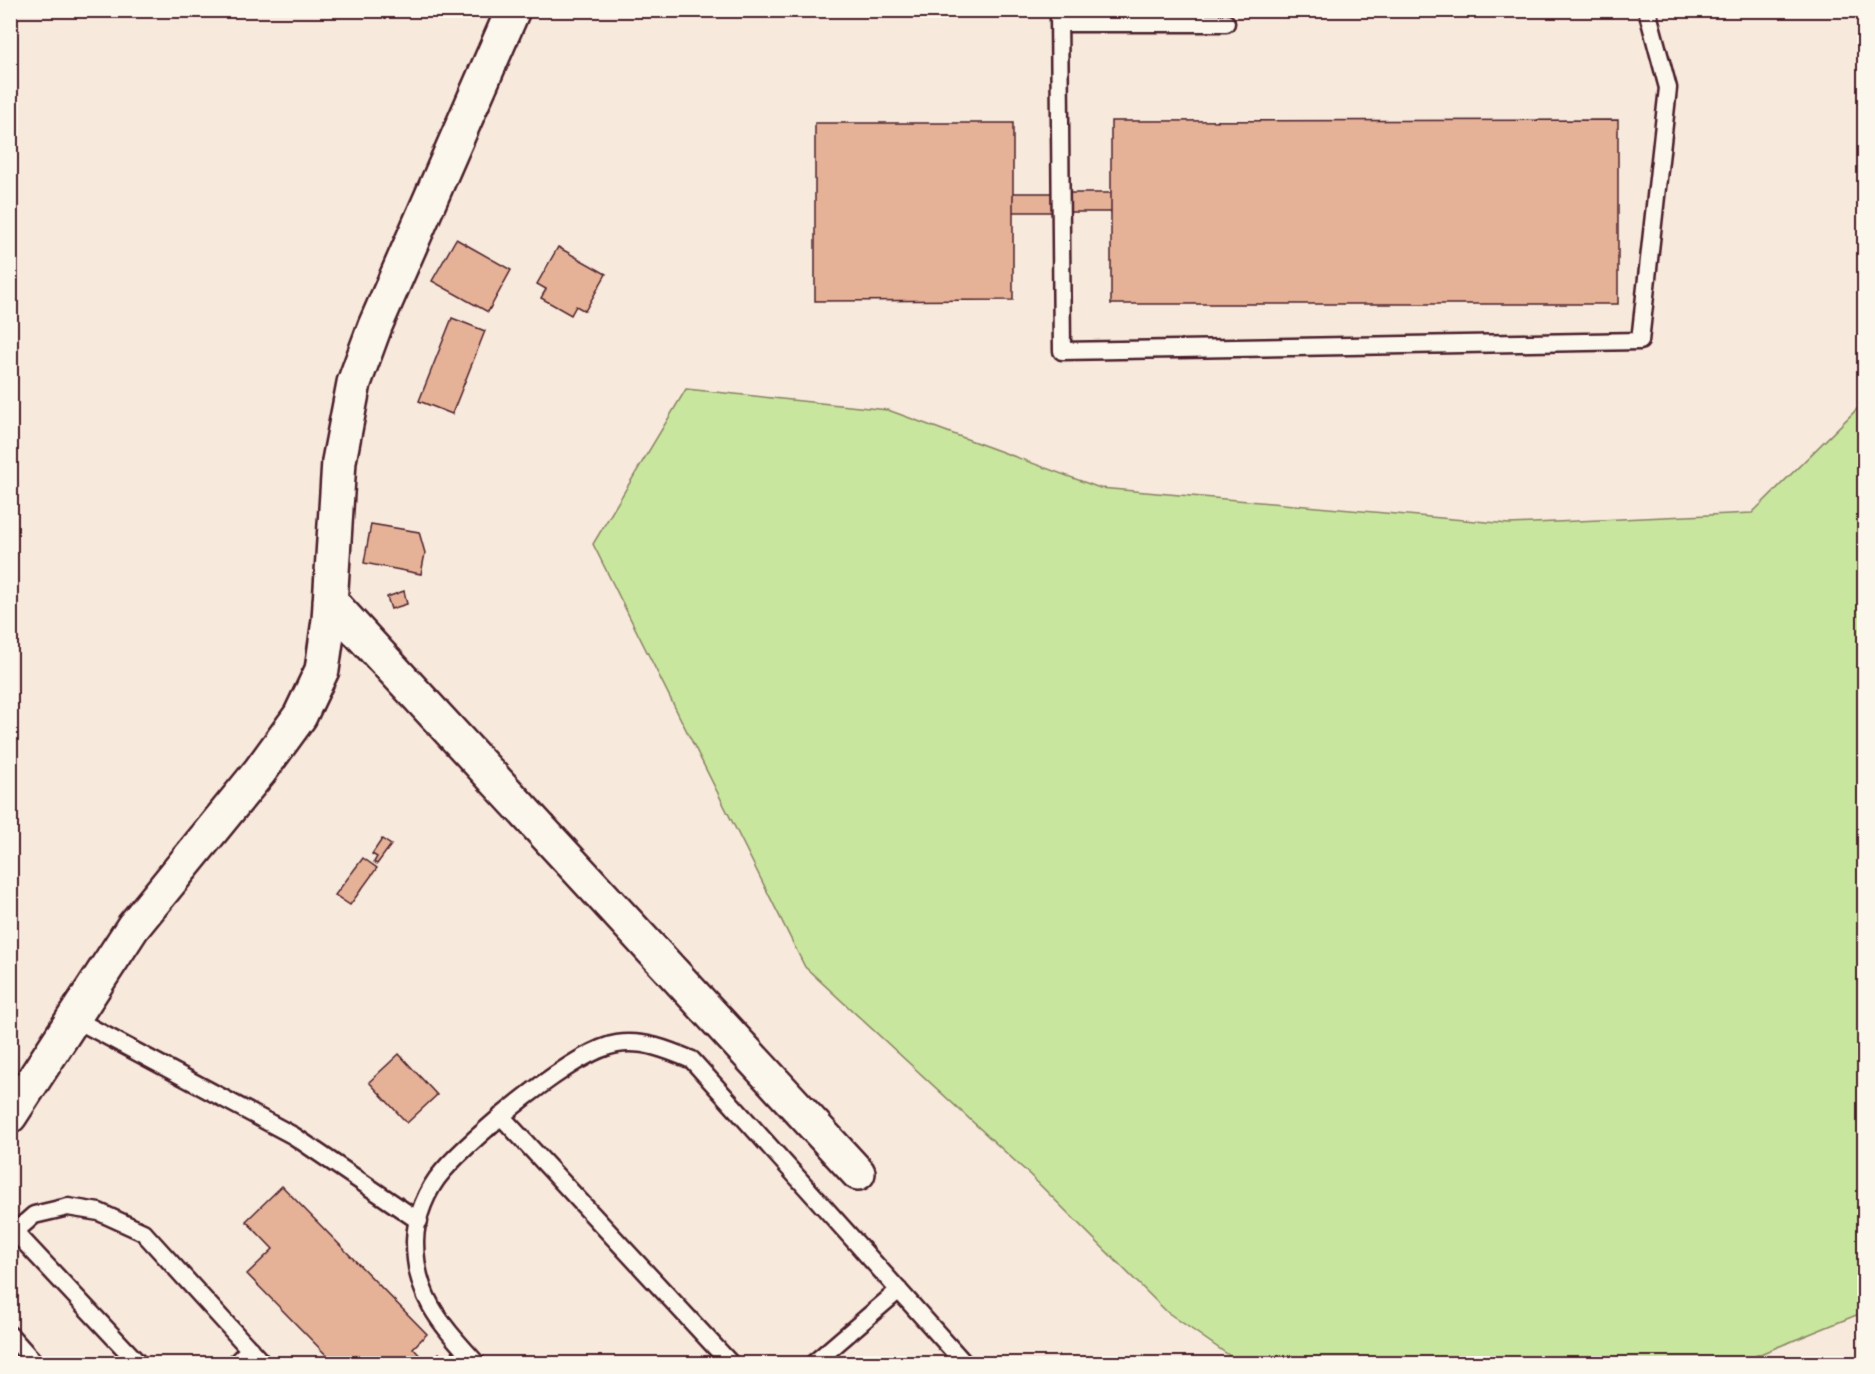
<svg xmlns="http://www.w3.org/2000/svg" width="1875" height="1374" font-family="Caveat,sans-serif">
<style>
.green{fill:#c8e69e;stroke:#898264;stroke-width:1.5}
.building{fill:#e5b197;stroke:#4a1f2b;stroke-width:1.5}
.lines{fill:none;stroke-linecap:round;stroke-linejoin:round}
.lane-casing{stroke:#4a1f2b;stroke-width:21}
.street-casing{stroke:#4a1f2b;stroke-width:38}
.lane{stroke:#fbf7ec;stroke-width:16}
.street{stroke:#fbf7ec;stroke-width:33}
</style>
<rect width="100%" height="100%" fill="#f7e9db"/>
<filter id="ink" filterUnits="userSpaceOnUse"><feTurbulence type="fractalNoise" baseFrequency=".0167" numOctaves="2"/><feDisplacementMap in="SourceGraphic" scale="12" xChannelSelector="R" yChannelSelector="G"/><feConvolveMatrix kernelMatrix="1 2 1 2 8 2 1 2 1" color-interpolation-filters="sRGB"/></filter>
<g filter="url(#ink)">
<path class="green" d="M686 389 888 410 1100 488 1509 524 1752 513 1861 405 1864 392V1312L1738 1363H1240L1167 1312 1028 1173 805 967 593 544Z"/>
<path class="building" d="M1618 120V304H1111V121Z
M815 123H1013V300L815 301Z
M1013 193H1111V212H1013Z
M456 239 511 270 488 312 432 281Z
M558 247 606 274 585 311 576 306 571 315 541 298 546 289 537 284Z
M452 318 485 331 452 414 419 401Z
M371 524 419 532 425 553 421 574 364 563Z
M404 591 407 604 391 609 387 597Z
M382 839 391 845 377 864 374 862 377 857 372 854Z
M363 858 377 868 350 905 335 895Z
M399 1054 437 1095 407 1123 369 1082Z
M282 1186 427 1334 413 1348 423 1359 418 1364H335L247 1274 273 1249 246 1221Z
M439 1353 449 1364H428Z"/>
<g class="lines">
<g class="lane-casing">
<path id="lane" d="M1059 10 1062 351 1640 341 1668 88 1647 10
M1059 23H1226
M73 1018 294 1136 419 1221
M501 1116 731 1364
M15 1232 139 1364
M10 1236 34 1215 68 1207 99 1212 143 1232 263 1364
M10 1335 36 1364
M235 1364 250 1349
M477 1364C442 1325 415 1298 415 1242 415 1218 427 1189 443 1171 472 1137 575 1050 617 1044 644 1040 668 1050 692 1060L965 1364
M813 1364 899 1290"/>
</g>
<g class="street-casing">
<path id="street" d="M330 601 858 1173
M10 1116 133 927 260 771 300 716 322 670 329 620 339 461 354 383 375 326 513 10"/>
</g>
<use href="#lane" class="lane"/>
<use href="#street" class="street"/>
</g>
</g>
<rect width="1875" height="1374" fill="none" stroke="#fbf7ec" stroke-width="36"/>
<rect x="18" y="18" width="1839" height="1338" fill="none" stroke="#4a1f2b" stroke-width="2" filter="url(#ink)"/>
</svg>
